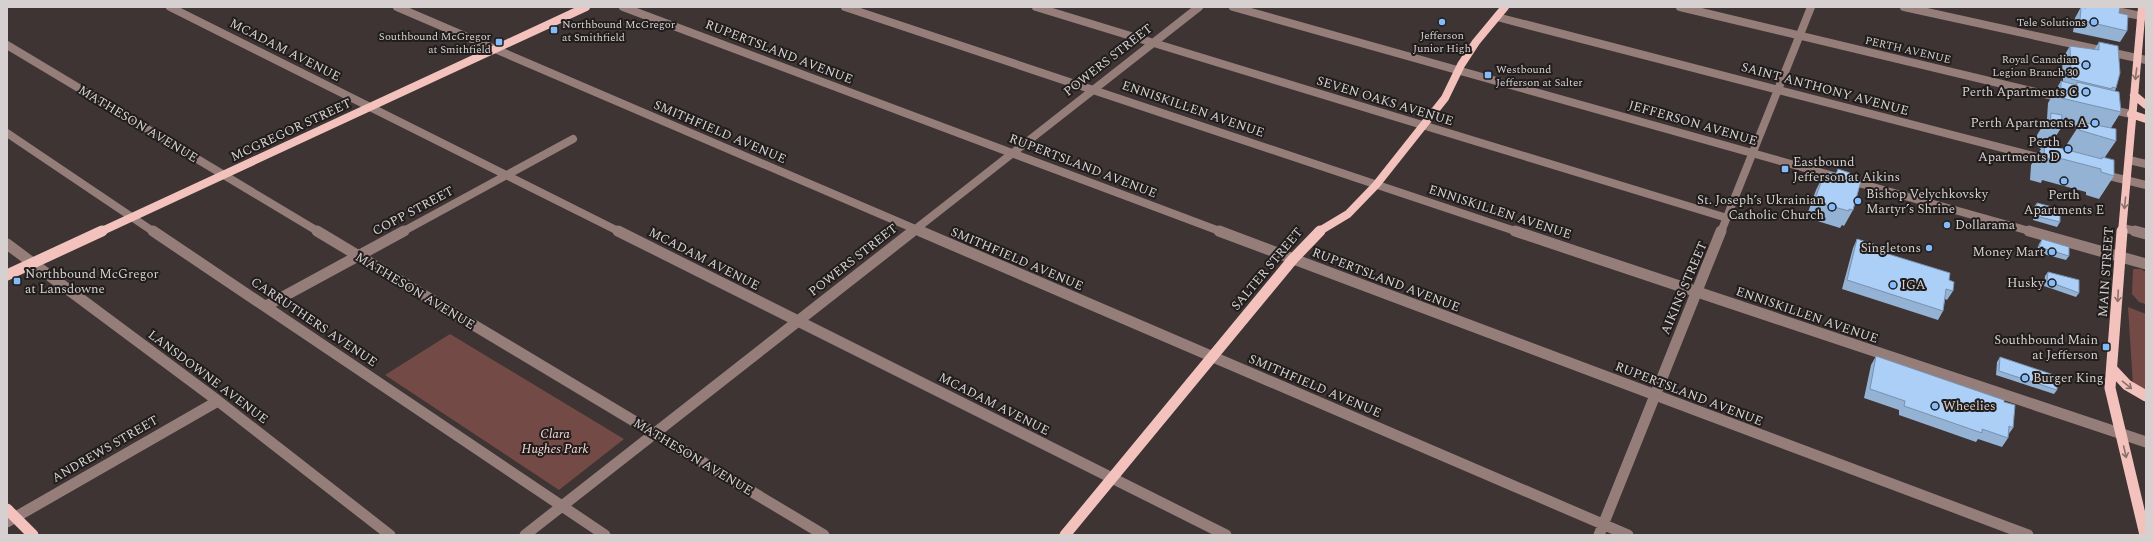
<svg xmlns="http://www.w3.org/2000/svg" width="2153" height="542" font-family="Spectral,serif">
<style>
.green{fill:#744a46}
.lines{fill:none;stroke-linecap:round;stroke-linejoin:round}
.minor-far1{stroke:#957d7a;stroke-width:8}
.minor{stroke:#957d7a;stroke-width:11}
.major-far1{stroke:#f3c2bc;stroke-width:8}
.major{stroke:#f3c2bc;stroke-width:11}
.wall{fill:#94b2d4;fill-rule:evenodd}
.building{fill:#accff7;stroke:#7891ad}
.oneway{stroke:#8a706c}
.poi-dot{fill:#84bcfb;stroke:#211d1c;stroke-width:1.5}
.labels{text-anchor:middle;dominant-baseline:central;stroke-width:4;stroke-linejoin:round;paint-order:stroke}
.far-poi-label{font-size:11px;fill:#d6d1d0;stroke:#211d1c;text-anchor:end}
.far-street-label{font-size:11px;fill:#d6d1d0;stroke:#211d1c}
.street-label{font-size:13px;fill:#d6d1d0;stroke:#211d1c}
.poi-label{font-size:13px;fill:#d6d1d0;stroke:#211d1c;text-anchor:end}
.park-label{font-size:13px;font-style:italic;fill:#fad8d4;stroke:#211d1c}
</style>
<rect width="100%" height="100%" fill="#3d3433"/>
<path class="green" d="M2133 269H2141L2146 272 2145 304 2139 302 2132 294Z
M2128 307 2146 314V393L2133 385Z
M450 334 624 439 559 490 385 375Z"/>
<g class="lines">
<path class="minor-far1" d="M170 7 620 232
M397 7 922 232
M623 7 1222 232
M845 7 1518 232
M1036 7 1727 218
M1233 7 2033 232
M1680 7 2065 99
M1904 7 2146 60
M2097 7 2146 17
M1497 17 2049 160
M7 45 319 232
M2108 109 2131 114
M7 133 154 232
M2129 160 2146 164
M2101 174 2146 185
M2123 228 2139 232
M402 232 573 139
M912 232 1199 7
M1721 232 1811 7"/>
<path class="minor" d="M153 231 605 535
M317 231 824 535
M618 231 1226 535
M920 231 1628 535
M1219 231 2028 535
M1515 231 2146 442
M2029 231 2146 264
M2135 231 2146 234
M7 244 218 401 390 535
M266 306 404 231
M7 522 218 401
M525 535 913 231
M1599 535 1721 231"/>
<path class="major-far1" d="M2134 95 2146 105
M2131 114 2146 119
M100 232 586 7
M1318 232 1348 214 1376 185 1445 98 1461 65 1476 42 1505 7
M2122 232 2142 7"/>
<path class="major" d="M2122 231 2110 388 2145 535
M7 275 102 231
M2112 369 2127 385 2146 396
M7 509 33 535
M1065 535 1293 259 1320 231"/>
</g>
<path class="wall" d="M2081 7H2120L2119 13 2127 31 2120 42 2073 32 2075 18Z
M2099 42 2116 88 2115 91 2121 112 2111 128 2116 141 2105 157 2114 176 2099 199 2086 195V192L2042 180 2041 183 2030 180 2031 165 2041 149 2037 147V135L2047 119 2048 103 2061 81H2063L2062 59 2070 46 2094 50ZM2061 123 2078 127 2067 144 2066 150 2056 147 2051 144 2061 128Z
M1838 169 1849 178 1853 210 1844 226 1842 225 1840 228 1811 219 1812 217 1807 215 1816 190 1824 174 1828 175 1829 172 1836 174Z
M2037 203 2060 222 2057 227 2033 220 2034 207Z
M1857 239 1885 253 1949 280 1953 291 1947 300 1945 299 1943 311 1938 320 1842 289 1853 248Z
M2042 239 2069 256 2066 260 2036 252 2039 244Z
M2048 272 2079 293 2076 297 2044 286 2045 276Z
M1876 356 2004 402 2013 428 2008 435V438L2002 447 1978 439 1976 442 1899 415V410L1864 398 1871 365Z
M2000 357 2057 390 2054 394 1996 375 1997 362Z"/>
<path class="building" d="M2081 7 2086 8V7H2120L2119 13 2128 15 2127 31 2080 20Z
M2099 42 2118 46 2120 73 2116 88 2112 87V89L2071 79 2070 46 2099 50Z
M2061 81 2077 85V82L2119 92 2121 112 2061 98Z
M2051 113 2062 115 2061 128 2050 125Z
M2081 122 2116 129V141L2079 130Z
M2045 142 2056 145V147L2102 159V157L2114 160V176L2101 172V169L2055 157V160L2044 157Z
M1838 169 1850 173 1849 178 1861 181 1853 210 1849 209V211L1819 203 1820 200 1815 199 1824 174 1828 175 1829 172 1836 174Z
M2037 203 2060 209V222L2036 216Z
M1857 239 1886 248 1885 253 1950 273 1949 280 1954 282 1953 291 1946 289 1943 311 1847 280Z
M2042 239 2069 247V256L2039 247Z
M2048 272 2079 280V293L2047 281Z
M1876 356 2004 400V402L2015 405 2013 428 2009 426 2008 438 1982 429V433L1904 406 1905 401 1870 389Z
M2000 357 2057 376V390L1999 371Z"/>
<defs><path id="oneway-shaft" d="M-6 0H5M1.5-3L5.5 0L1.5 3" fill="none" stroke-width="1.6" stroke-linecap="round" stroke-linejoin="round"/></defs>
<g class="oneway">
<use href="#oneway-shaft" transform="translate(2136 74) rotate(97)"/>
<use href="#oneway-shaft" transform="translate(2125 203) rotate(96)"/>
<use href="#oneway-shaft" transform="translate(2118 296) rotate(93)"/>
<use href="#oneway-shaft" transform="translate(2127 385) rotate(39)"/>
<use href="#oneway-shaft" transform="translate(2125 452) rotate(77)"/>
</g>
<g class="poi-dot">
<circle cx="1442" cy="22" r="4"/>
<circle cx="2094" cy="22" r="4"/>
<rect x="550" y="26" width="8" height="8" rx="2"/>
<rect x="495" y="38" width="8" height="8" rx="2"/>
<circle cx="2086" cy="65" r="4"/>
<rect x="1484" y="71" width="8" height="8" rx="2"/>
<circle cx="2086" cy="92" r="4"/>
<circle cx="2095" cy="123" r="4"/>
<circle cx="2068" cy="149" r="4"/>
<rect x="1781" y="165" width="8" height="8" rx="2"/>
<circle cx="2064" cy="181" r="4"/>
<circle cx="1858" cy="201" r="4"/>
<circle cx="1832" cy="207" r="4"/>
<circle cx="1947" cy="225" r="4"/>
<circle cx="1929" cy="248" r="4"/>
<circle cx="2052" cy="252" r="4"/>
<rect x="13" y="277" width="8" height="8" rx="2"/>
<circle cx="2052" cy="283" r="4"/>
<circle cx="1893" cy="285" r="4"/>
<rect x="2102" y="343" width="8" height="8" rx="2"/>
<circle cx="2025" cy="378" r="4"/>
<circle cx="1935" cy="406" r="4"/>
</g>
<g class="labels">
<g class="far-poi-label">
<text x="2086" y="22">Tele Solutions</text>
<text x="562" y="24" text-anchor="start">Northbound McGregor<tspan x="562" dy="13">at Smithfield</tspan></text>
<text x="1442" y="35" text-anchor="middle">Jefferson<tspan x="1442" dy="13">Junior High</tspan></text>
<text x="491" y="36">Southbound McGregor<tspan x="491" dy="13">at Smithfield</tspan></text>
<text x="2078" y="59">Royal Canadian<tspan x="2078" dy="13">Legion Branch 30</tspan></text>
<text x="1496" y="69" text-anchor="start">Westbound<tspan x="1496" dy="13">Jefferson at Salter</tspan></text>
</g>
<g class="far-street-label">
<text transform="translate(1908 50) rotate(13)">PERTH AVENUE</text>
</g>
<g class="street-label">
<text transform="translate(285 50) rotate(27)">MCADAM AVENUE</text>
<text transform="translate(779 52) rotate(21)">RUPERTSLAND AVENUE</text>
<text transform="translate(1108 60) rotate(-38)">POWERS STREET</text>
<text transform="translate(1825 89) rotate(15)">SAINT ANTHONY AVENUE</text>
<text transform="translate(1385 101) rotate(17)">SEVEN OAKS AVENUE</text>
<text transform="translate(1193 109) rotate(19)">ENNISKILLEN AVENUE</text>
<text transform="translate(1693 123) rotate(16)">JEFFERSON AVENUE</text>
<text transform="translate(138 124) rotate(31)">MATHESON AVENUE</text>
<text transform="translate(291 130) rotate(-25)">MCGREGOR STREET</text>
<text transform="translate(720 132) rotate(23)">SMITHFIELD AVENUE</text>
<text transform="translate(1083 166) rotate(21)">RUPERTSLAND AVENUE</text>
<text transform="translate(413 211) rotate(-28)">COPP STREET</text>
<text transform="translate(1500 212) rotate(18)">ENNISKILLEN AVENUE</text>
<text transform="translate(704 259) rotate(27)">MCADAM AVENUE</text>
<text transform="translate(1017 259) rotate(23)">SMITHFIELD AVENUE</text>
<text transform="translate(853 260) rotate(-38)">POWERS STREET</text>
<text transform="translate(1267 269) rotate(-50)">SALTER STREET</text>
<text transform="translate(2106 272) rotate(-86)">MAIN STREET</text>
<text transform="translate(1386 280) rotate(21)">RUPERTSLAND AVENUE</text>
<text transform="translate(1684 288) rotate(-67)">AIKINS STREET</text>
<text transform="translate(415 291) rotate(31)">MATHESON AVENUE</text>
<text transform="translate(1807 315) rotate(19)">ENNISKILLEN AVENUE</text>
<text transform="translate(314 322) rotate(34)">CARRUTHERS AVENUE</text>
<text transform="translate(208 377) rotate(37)">LANSDOWNE AVENUE</text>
<text transform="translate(1315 386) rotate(23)">SMITHFIELD AVENUE</text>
<text transform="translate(1689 394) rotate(21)">RUPERTSLAND AVENUE</text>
<text transform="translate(994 404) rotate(27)">MCADAM AVENUE</text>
<text transform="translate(105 449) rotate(-30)">ANDREWS STREET</text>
<text transform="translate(693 457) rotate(31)">MATHESON AVENUE</text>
</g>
<g class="poi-label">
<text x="2078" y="92">Perth Apartments C</text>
<text x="2087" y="123">Perth Apartments A</text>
<text x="2060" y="142">Perth<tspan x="2060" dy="15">Apartments D</tspan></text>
<text x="1793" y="162" text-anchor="start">Eastbound<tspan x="1793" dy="15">Jefferson at Aikins</tspan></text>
<text x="1866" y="194" text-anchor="start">Bishop Velychkovsky<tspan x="1866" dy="15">Martyr’s Shrine</tspan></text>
<text x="2064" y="195" text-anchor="middle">Perth<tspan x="2064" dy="15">Apartments E</tspan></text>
<text x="1824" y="200">St. Joseph’s Ukrainian<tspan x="1824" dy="15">Catholic Church</tspan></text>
<text x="1955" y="225" text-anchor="start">Dollarama</text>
<text x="1921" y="248">Singletons</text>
<text x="2044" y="252">Money Mart</text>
<text x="25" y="274" text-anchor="start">Northbound McGregor<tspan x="25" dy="15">at Lansdowne</tspan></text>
<text x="2044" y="283">Husky</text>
<text x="1901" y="285" text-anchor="start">IGA</text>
<text x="2098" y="340">Southbound Main<tspan x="2098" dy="15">at Jefferson</tspan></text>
<text x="2033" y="378" text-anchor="start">Burger King</text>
<text x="1943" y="406" text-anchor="start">Wheelies</text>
</g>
<g class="park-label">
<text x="555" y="434">Clara<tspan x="555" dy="15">Hughes Park</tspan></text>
</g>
</g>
<rect width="2153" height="542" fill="none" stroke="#d6d1d0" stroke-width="16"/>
</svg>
